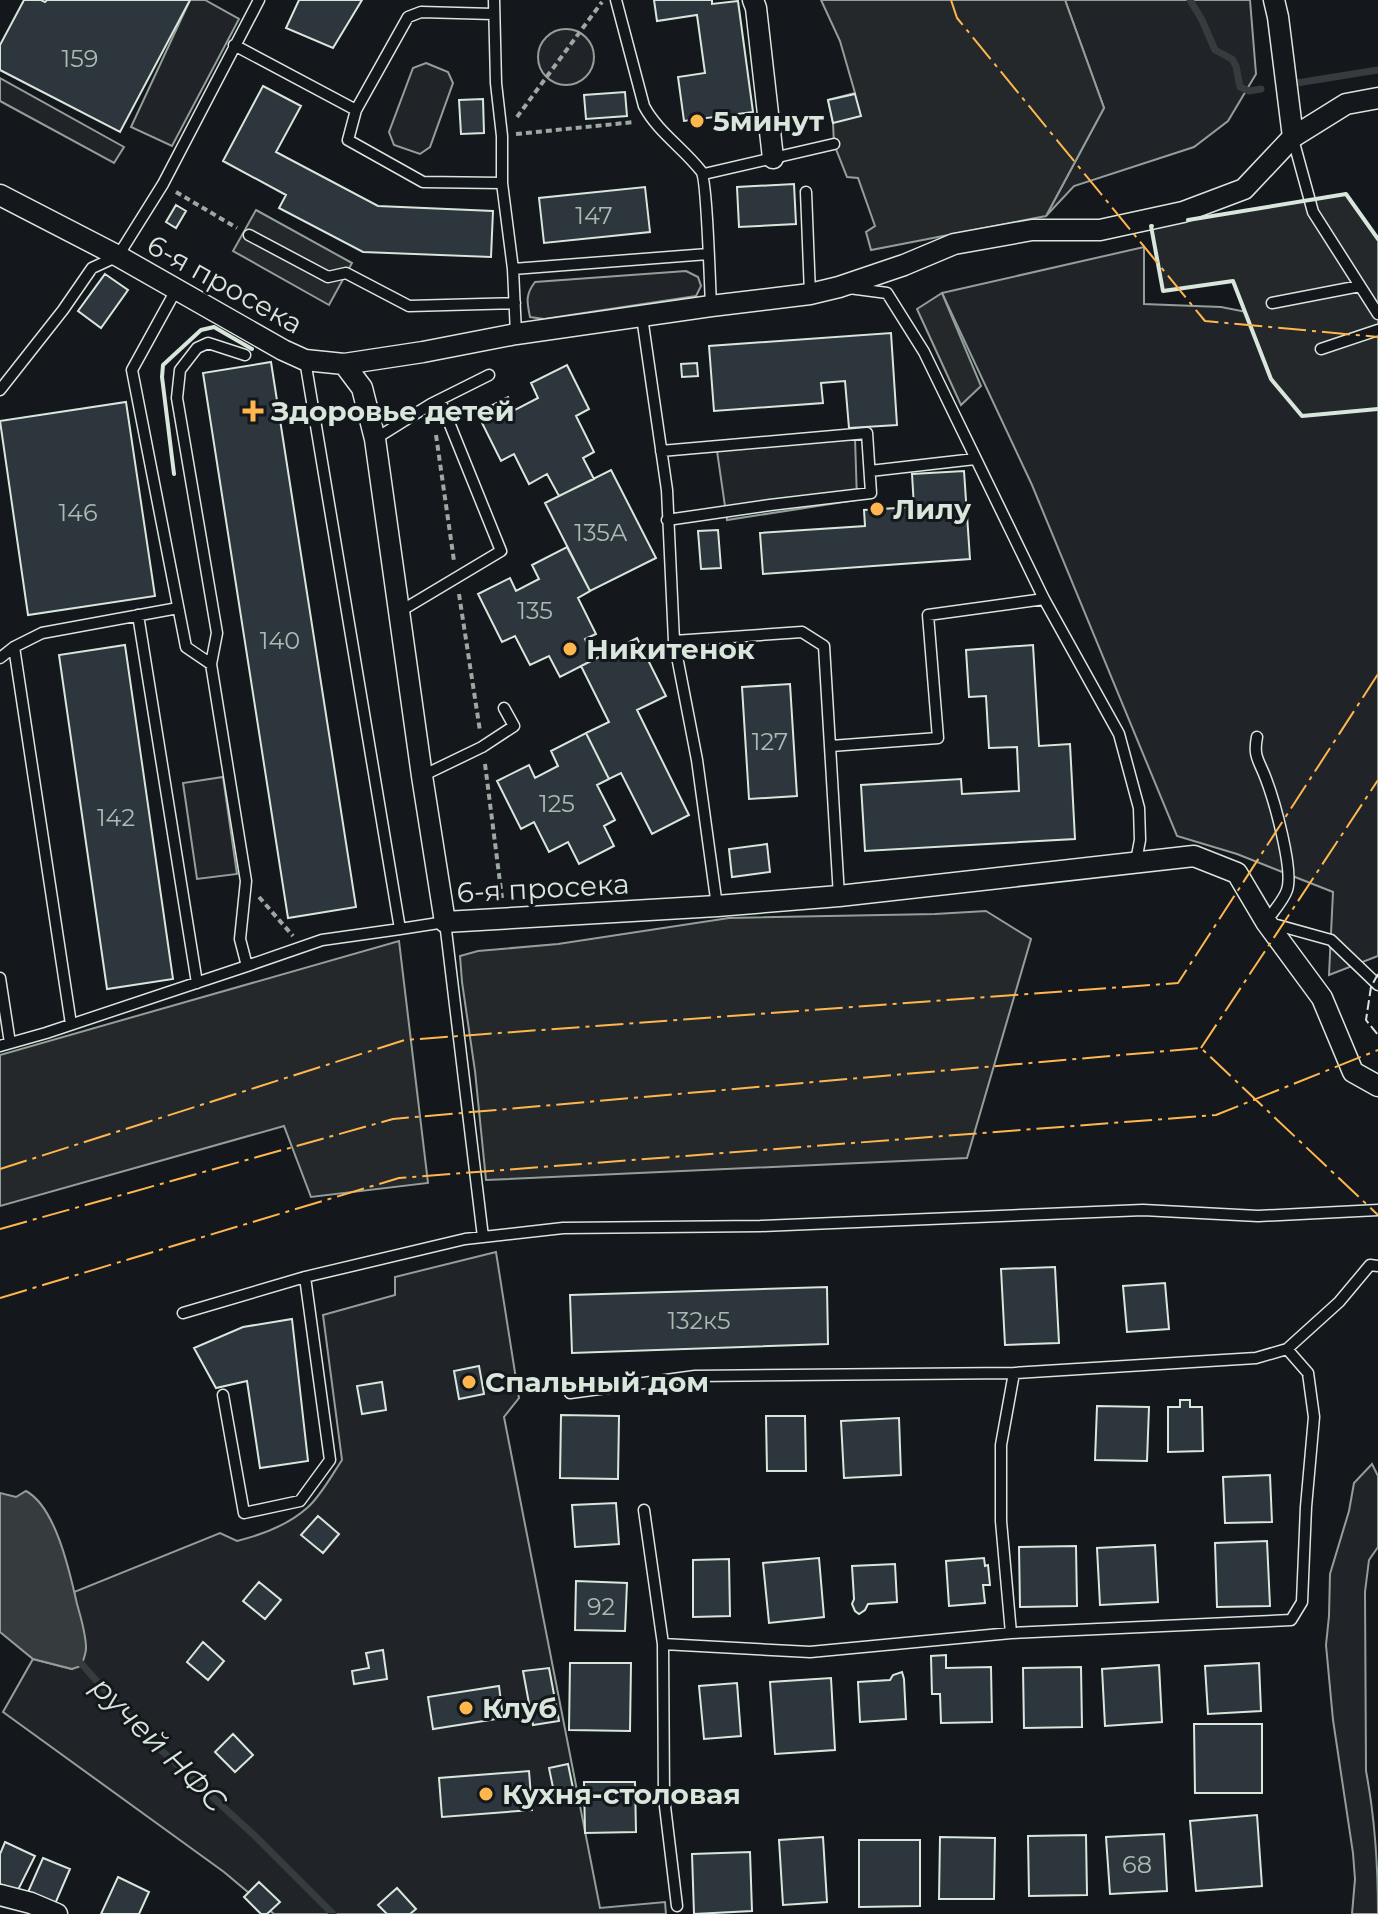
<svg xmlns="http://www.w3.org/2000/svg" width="1378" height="1914" font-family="Montserrat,sans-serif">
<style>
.green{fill:#202428;stroke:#939e99;stroke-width:2}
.parking{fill:#24282b;stroke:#939e99;stroke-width:2}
.water{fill:#363b3e;stroke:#939e99;stroke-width:2}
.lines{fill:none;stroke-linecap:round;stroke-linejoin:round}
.stream{stroke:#363b3e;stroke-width:7}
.building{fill:#2c363c;stroke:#d8e6dc;stroke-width:2}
.service-casing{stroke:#d8e6dc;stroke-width:13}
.minor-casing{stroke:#d8e6dc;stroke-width:23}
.path{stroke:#9da8a2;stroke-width:4;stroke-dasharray:6 4;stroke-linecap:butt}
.service{stroke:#14181c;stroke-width:10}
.minor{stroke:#14181c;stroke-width:20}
.fence{stroke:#d8e6dc;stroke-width:2;stroke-dasharray:10 4;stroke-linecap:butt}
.wall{stroke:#d8e6dc;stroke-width:4}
.power{stroke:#ffb74d;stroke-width:2;stroke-dasharray:28 6 4 6;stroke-linecap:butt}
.poi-dot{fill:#ffb74d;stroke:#14181c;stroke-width:3}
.labels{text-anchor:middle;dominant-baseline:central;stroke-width:6;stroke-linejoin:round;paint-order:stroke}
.number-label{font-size:24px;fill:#adbab4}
.poi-label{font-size:28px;font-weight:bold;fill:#d8e6dc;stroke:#14181c;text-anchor:start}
.street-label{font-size:28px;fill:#d8e6dc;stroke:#14181c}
.water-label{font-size:30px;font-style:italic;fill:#d8e6dc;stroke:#14181c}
</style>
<rect width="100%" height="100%" fill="#14181c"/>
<path class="green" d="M190 0H205L239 19 172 146 131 127Z
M1065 0H1250L1256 74 1228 121 1194 147 1074 186 1046 216 1104 108Z
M538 57a28 28 0 1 1 56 0a28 28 0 1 1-56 0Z
M426 63 448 72 453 83 430 147 420 154 394 145 389 132 413 68Z
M0 78 124 147 114 163 0 101Z
M1144 247V304L1221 307 1378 338V956L1329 975 1333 892 1237 854 1177 836 1032 485 942 293Z
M686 271 698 277 701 286 696 296 544 319 530 317C527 302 525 295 535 282Z
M855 438 857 500 727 520 717 451Z
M223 777 237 874 197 879 183 783Z
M496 1252 519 1398 504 1417 600 1908 665 1902 666 1914H274L224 1872 3 1712 33 1659 72 1669 86 1649 74 1592 220 1533 237 1541C261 1535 288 1525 307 1508 320 1497 332 1475 342 1460L323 1315 395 1295V1277Z
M1372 1464 1378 1476V1547L1369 1560 1365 1592 1366 1771C1375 1818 1378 1866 1378 1914H1352L1355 1879 1353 1853 1333 1720 1326 1645 1329 1616 1330 1574 1349 1511 1354 1483Z"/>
<path class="parking" d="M821 0H1065L1104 108 1046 216 871 250 866 232 875 226 858 178 847 177 834 144 833 123 828 100 855 93 840 41Z
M1346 194 1378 239V409L1302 416 1271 379 1233 281 1163 291 1151 226Z
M256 210 352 263 329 305 233 251Z
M942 293 981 386 961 405 917 309Z
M986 911 1031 939 967 1158 486 1180 475 1071 462 982 460 956 478 951 558 944 729 918 935 914Z
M399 941 428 1183 311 1197 284 1126 0 1206V1055Z"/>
<path class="water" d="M26 1491C56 1507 70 1573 77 1604 81 1618 86 1634 86 1648 86 1654 83 1661 81 1666L72 1669 33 1659 0 1632V1493L16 1497Z"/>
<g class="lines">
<path class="stream" d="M1190 0 1202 20 1215 50 1232 59 1236 66 1240 87 1249 91 1261 89
M1297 83 1378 70
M77 1659 150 1740 255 1836 333 1914"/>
</g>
<path class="building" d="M24 0H41L45 2 47 0H190L120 132 0 70V45Z
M299 0H362L333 48 286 28Z
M654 0H712V4L738 1 753 112 684 121 678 77 705 73 697 15 657 21Z
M263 86 301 106 276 152 378 206 493 211 491 257 363 252 279 208 286 195 223 161Z
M625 92 627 116 586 119 584 95Z
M855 94 861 116 833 123 828 100Z
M483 99 484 133 461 134 459 100Z
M794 184 796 224 739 227 737 187Z
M645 187 650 232 544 243 539 198Z
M176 205 186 211 176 228 166 222Z
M105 274 128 290 101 328 78 311Z
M891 333 897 425 849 428 845 381 821 383 823 403 714 411 709 346Z
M271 362 356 907 288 918 203 373Z
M697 363 698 376 682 377 681 364Z
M567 365 589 409 576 416 594 452 583 458 594 479 559 496 547 474 529 484 514 454 501 461 477 413 508 397 515 410 538 398 531 383Z
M126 402 155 596 28 615 0 421Z
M611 470 656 558 590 591 545 503Z
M964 471 970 559 763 574 760 533 865 526 864 510 914 507 912 474Z
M718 530 721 568 701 569 698 531Z
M567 547 590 591 578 598 596 634 585 639 595 659 560 677 549 656 530 665 515 636 502 642 478 594 510 578 516 591 539 579 532 565Z
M637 638 666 696 637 710 689 815 652 834 621 773 609 779 586 733 609 722 581 666Z
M125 645 173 979 107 989 59 655Z
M1033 645 1039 746 1070 744 1075 839 865 851 861 785 961 779 962 794 1019 791 1017 747 989 748 986 696 969 697 966 650Z
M790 684 797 796 749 799 742 687Z
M586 733 609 779 597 785 615 820 604 826 614 846 579 864 568 842 549 852 534 822 521 829 497 781 529 765 535 778 558 766 551 751Z
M767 844 770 872 732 877 729 849Z
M1055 1267 1059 1343 1005 1345 1001 1269Z
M1165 1283 1169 1329 1127 1332 1123 1286Z
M827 1287 828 1344 572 1353 570 1295Z
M292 1319 308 1461 260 1468 247 1381 216 1388 194 1348 243 1327Z
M479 1366 484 1394 459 1399 454 1371Z
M382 1382 386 1410 362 1414 357 1386Z
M1180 1400H1190V1407H1202L1203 1451 1168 1452V1407H1180Z
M1097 1406 1149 1407 1147 1461 1095 1460Z
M561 1415 619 1416 618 1479 560 1478Z
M766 1416H805L806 1471H767Z
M899 1418 901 1475 844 1478 841 1421Z
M1270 1475 1272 1522 1225 1523 1223 1477Z
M616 1503 619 1544 575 1547 572 1505Z
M318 1516 339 1534 323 1553 301 1535Z
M1267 1541 1270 1606 1217 1607 1215 1543Z
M1155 1545 1158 1602 1100 1605 1097 1548Z
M1076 1546 1077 1606 1020 1607 1019 1547Z
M819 1558 824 1617 769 1623 763 1563Z
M984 1558 985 1566 988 1565 990 1585H983L985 1603 949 1606 946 1561Z
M729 1559 730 1616 693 1617V1560Z
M895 1564 897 1602 868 1604 865 1610 859 1614 855 1611 852 1604 854 1599 852 1566Z
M576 1581 627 1583 625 1631 575 1630Z
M259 1582 281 1600 265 1619 243 1601Z
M203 1642 224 1661 208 1680 187 1662Z
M383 1650 387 1679 354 1684 352 1671 369 1668 366 1653Z
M946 1655V1668L991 1667 992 1722 941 1723 940 1694H932L931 1656Z
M570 1663H631L630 1731 569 1730Z
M1259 1663 1261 1711 1208 1714 1205 1666Z
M1159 1665 1162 1722 1105 1726 1102 1669Z
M1081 1667 1082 1727 1024 1728 1023 1668Z
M549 1668 559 1721 533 1725 523 1671Z
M902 1672 904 1679 906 1719 860 1722 858 1682 890 1680 893 1675Z
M831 1678 835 1750 775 1754 770 1682Z
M737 1683 741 1736 704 1739 699 1686Z
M499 1686 503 1718 433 1729 428 1697Z
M1194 1724H1262V1793H1195Z
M233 1734 253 1755 235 1772 215 1752Z
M568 1764 575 1798 556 1802 549 1768Z
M529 1771 532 1810 442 1817 439 1778Z
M584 1782H635L636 1832 585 1833Z
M1257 1815 1262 1886 1196 1891 1190 1821Z
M1164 1834 1167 1891 1110 1894 1106 1837Z
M1086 1835 1087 1895 1029 1896 1028 1836Z
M823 1837 827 1902 783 1905 779 1840Z
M940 1837 995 1838 994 1899H939Z
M859 1840H920V1906L859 1907Z
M5 1842 35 1856 17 1892 0 1884V1854Z
M750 1852 752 1911 694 1914 692 1854Z
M43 1858 70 1869 55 1904 28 1892Z
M118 1877 149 1892 139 1914H101Z
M259 1882 280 1902 267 1914H261L244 1897Z
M397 1888 416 1909 410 1914H387L378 1905Z"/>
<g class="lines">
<g class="service-casing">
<path id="service" d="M494 0 496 83 502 136V183L513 269 516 334
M616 0 644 106C657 131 683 148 701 171 707 179 710 287 711 306
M234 45 356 110 408 17 421 12 493 14
M356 110 348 140 423 182 502 183
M1293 139 1313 212 1378 314
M704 174 834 144
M806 192 810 294
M249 235 328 277 346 273 409 306 515 303
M513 269 708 254
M849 288 887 293 924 352 1044 599 1119 734 1139 808 1140 840 1136 861
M176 290 132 370 186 647 211 664
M1272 303 1360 286
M642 317 667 490 674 641 697 760 717 906
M1321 349 1378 330
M245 355 208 343 197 348 180 370 177 398 217 633 211 664 246 881 240 939 247 966 322 940 400 929
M305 360 400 929 445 922 483 1237
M0 390 63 310 92 268 118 256 163 184 259 0
M375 439 431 404 489 375
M661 451 867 433 871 493 770 505 667 520
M870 471 975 459
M399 612 501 551 440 400
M138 615 197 983
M674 641 802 632 824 646 839 896
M14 647 71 1024
M0 658 14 647 42 633 178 608
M1257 737C1253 757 1259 760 1266 779 1274 800 1294 870 1287 890 1284 900 1271 914 1266 922L1331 940 1378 985
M831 746 938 738 928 615 1044 599
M422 776 482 747 514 726 504 708
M0 978 10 1043
M0 1046 46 1033 247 966
M183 1313 305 1277 465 1239 563 1228 760 1226 1143 1210 1258 1216 1378 1210
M570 1393 695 1376 1014 1373 1256 1358 1287 1349 1339 1302 1370 1265 1378 1266
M223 1395 244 1513 300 1501 330 1460 305 1277
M644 1510 663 1644 664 1798 677 1906
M1011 1633 1001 1521V1445L1014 1373
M663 1644 810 1652 1011 1633 1291 1620 1302 1602 1306 1507 1314 1417 1308 1373 1287 1349"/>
</g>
<g class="minor-casing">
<path id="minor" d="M753 0 756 8 773 158
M1274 0 1278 17 1293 137
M0 195 118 256 283 350 305 360 344 364 362 388 375 439 422 776 445 922 717 906 839 896 1194 856 1237 873 1266 922 1322 998 1353 1072 1378 1086
M344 364 423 352 516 334 711 306 810 294 839 287 904 265 954 244 1032 230H1100L1183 212 1244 189 1293 137 1346 104 1378 98
M0 1895 31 1903 57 1914"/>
</g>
<path class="path" d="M517 117 602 2
M516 134 635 122
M176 192 237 228
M436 435 454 561
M459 594 480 731
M485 764 502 898
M259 897 293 936"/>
<use href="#service" class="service"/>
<use href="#minor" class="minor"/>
<path class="fence" d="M1378 974 1371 987 1366 1020 1378 1035"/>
<path class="wall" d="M1188 220 1346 194 1378 239
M1152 226H1151L1163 291 1233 281 1271 379 1302 416 1378 409
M174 474 162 377 163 365 201 330 214 327 252 349"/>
<path class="power" d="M951 0 957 18 1205 321 1378 337
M1201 1048 1378 780
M0 1169 405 1040 1178 983 1378 674
M0 1229 393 1119 1201 1048 1378 1215
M0 1298 399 1178 1216 1115 1378 1050"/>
</g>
<g class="poi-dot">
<circle cx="697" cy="121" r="8"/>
<path d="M249 399h8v8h8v8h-8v8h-8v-8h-8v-8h8z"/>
<circle cx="877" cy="509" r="8"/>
<circle cx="570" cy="649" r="8"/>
<circle cx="469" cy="1382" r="8"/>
<circle cx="466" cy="1708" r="8"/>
<circle cx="486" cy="1794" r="8"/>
</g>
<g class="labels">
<g class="number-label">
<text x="80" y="58">159</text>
<text x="594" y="215">147</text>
<text x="78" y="512">146</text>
<text x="601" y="532">135А</text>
<text x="535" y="610">135</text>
<text x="280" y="640">140</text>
<text x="770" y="741">127</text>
<text x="557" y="803">125</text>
<text x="116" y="817">142</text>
<text x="699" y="1320">132к5</text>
<text x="601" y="1606">92</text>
<text x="1137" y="1864">68</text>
</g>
<g class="poi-label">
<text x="713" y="121">5минут</text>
<text x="271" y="411">Здоровье детей</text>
<text x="893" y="509">Лилу</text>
<text x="586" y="649">Никитенок</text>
<text x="485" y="1382">Спальный дом</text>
<text x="482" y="1708">Клуб</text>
<text x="502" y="1794">Кухня-столовая</text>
</g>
<g class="street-label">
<text transform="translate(225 284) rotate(29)">6-я просека</text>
<text transform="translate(543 888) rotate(-3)">6-я просека</text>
</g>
<g class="water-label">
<text transform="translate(159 1744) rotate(45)">ручей НФС</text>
</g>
</g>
</svg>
